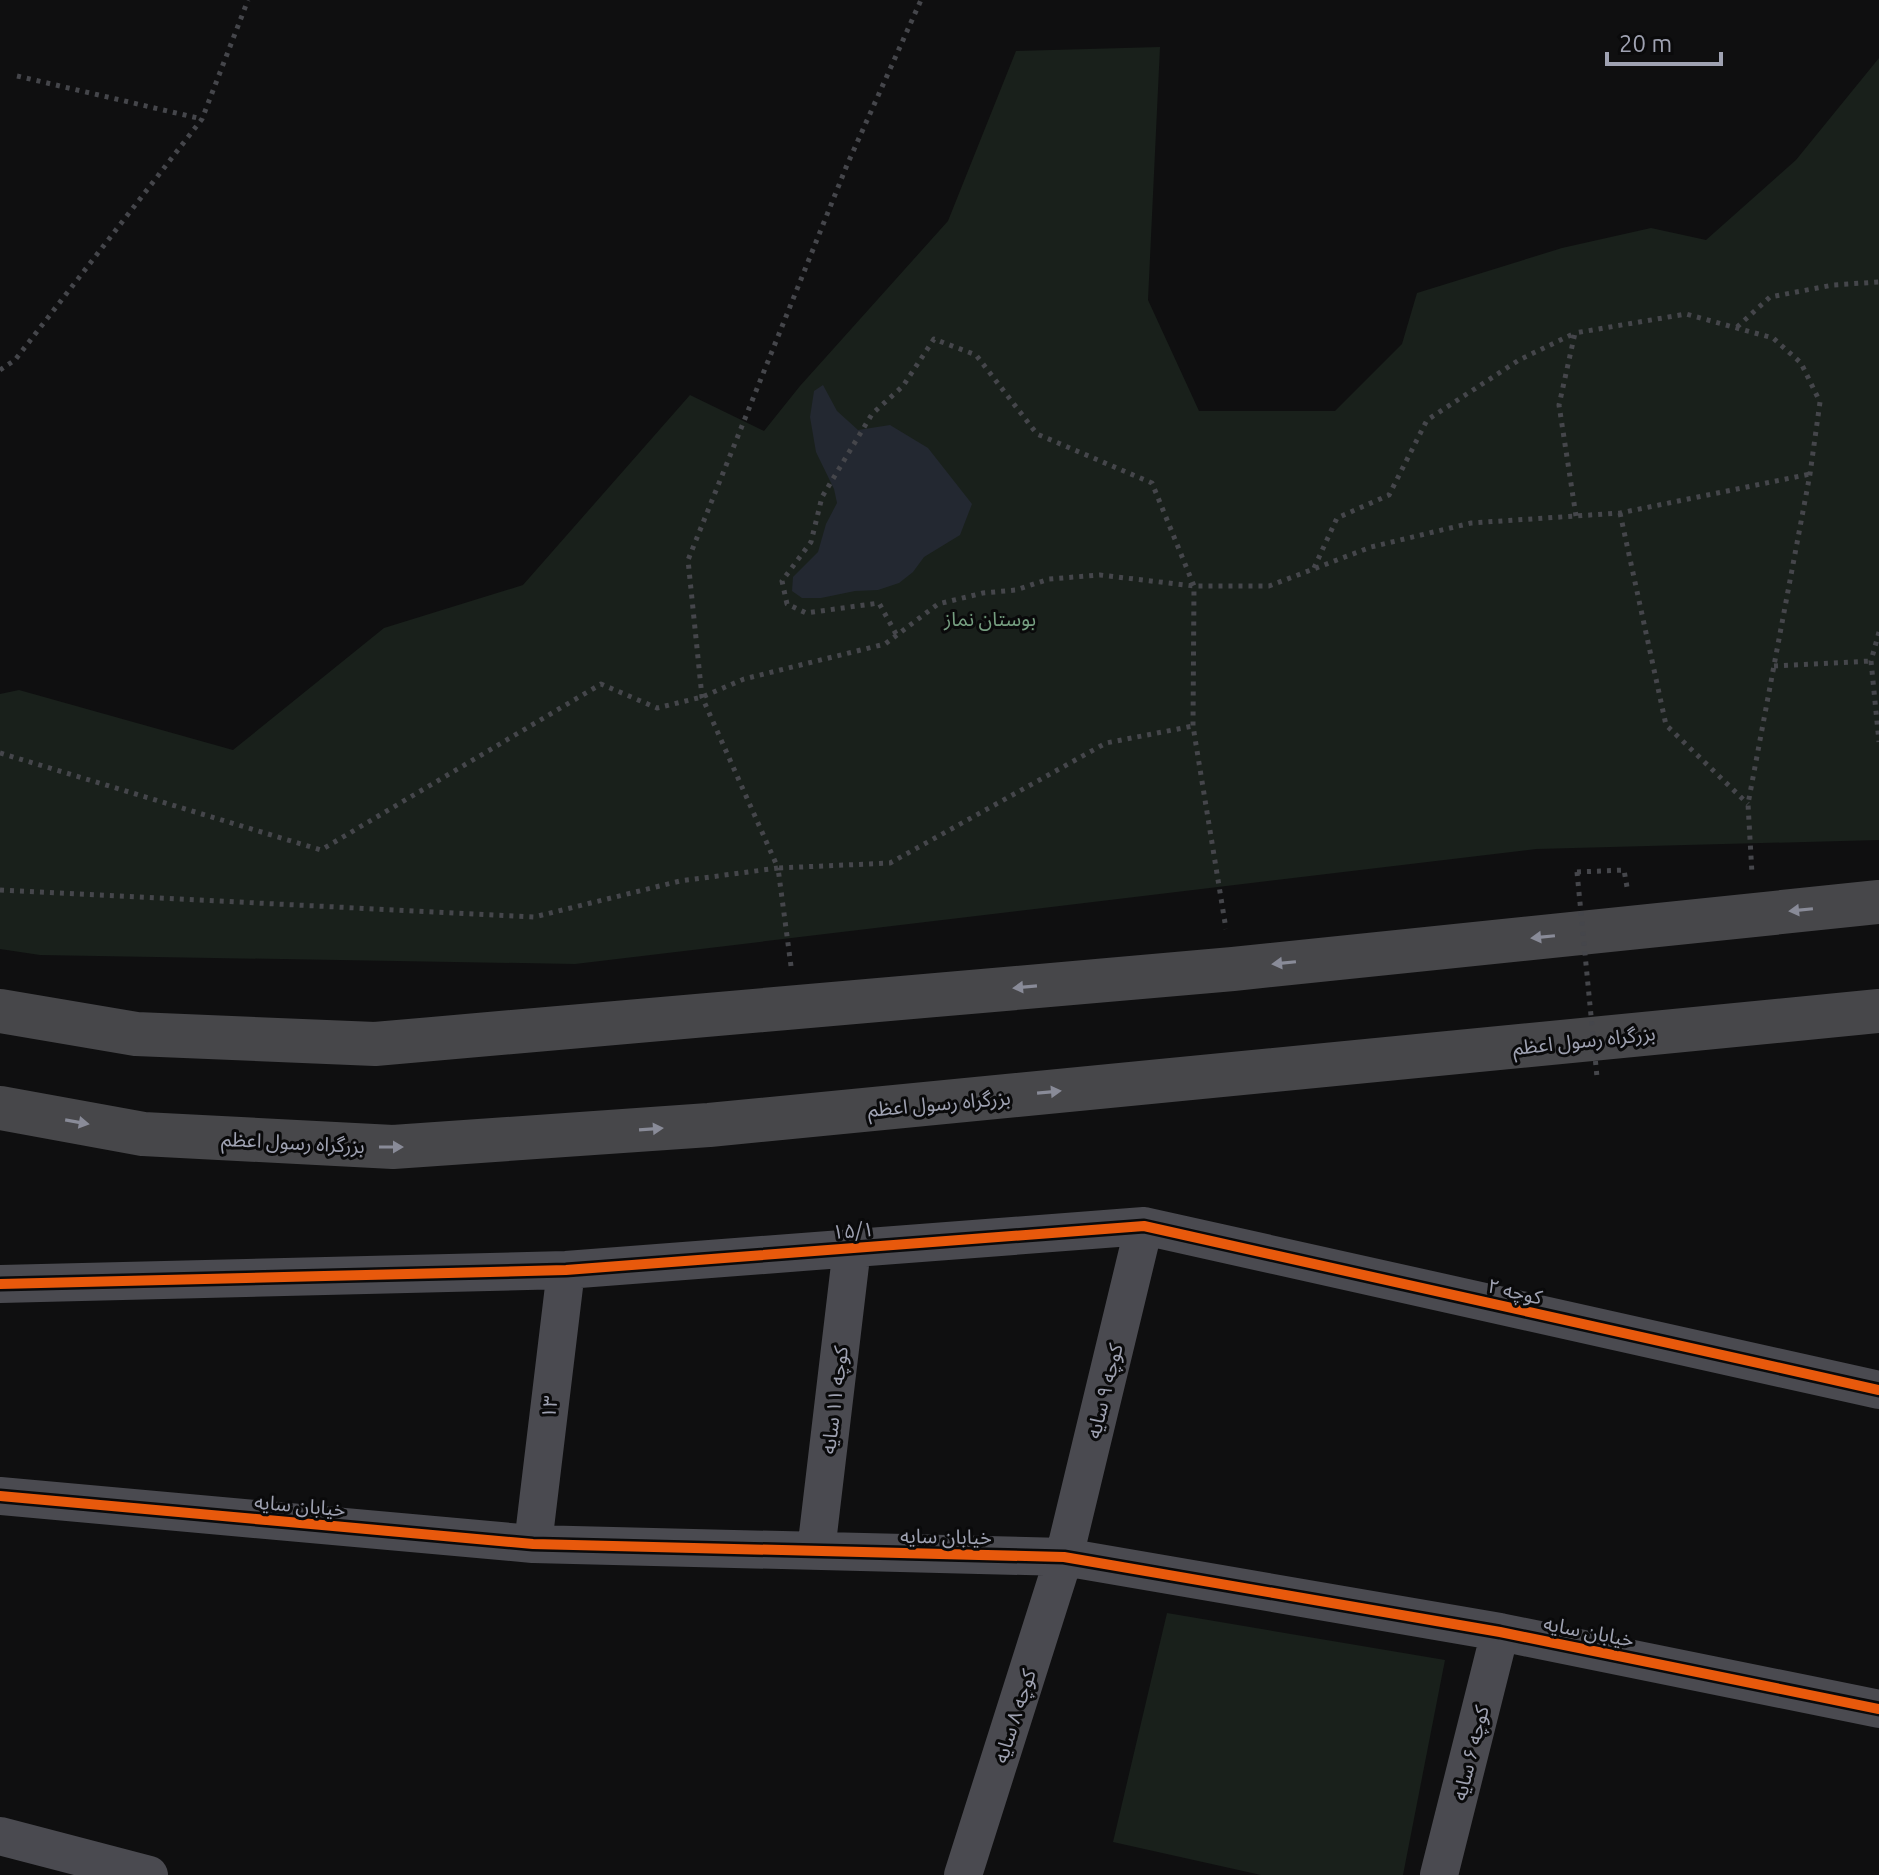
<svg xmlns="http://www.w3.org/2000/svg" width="1879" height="1875" font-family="Ubuntu,'Noto Sans Arabic',sans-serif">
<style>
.green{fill:#19201b}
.water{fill:#232831}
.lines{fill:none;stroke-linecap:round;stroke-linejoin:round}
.path{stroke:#45464b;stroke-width:5;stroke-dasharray:4 6;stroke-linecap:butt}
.minor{stroke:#4a4a50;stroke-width:38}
.highway{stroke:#47474a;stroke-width:44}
.path-bridge{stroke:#45464b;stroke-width:5;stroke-dasharray:4 6;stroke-linecap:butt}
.cycleway-casing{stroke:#0a0a0b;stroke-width:15}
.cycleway{stroke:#e8590c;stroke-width:10}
.oneway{fill:#898b98}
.labels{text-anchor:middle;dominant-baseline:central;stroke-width:6;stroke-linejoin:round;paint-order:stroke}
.park-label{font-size:20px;fill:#759e80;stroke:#0a0a0b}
.street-label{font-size:20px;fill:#9fa2b2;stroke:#0a0a0b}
</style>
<rect width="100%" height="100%" fill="#0f0f10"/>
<path class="green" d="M1160 47 1148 300 1199 411H1335L1402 344 1417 293 1562 248 1651 228 1706 240 1796 160 1879 58V840L1536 849 575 964 40 955 0 949V694L19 690 233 750 384 628 523 585 690 395 764 431 800 386 948 221 1016 51Z
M1167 1613 1445 1660 1403 1875H1261L1113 1842Z"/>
<path class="water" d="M823 385 837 411 858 430 890 425 928 448 972 504 960 535 924 557 913 572 899 583 878 590 855 591 821 598H802L792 591 793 577 818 552 826 524 837 503 834 489 816 452 810 417 814 391Z"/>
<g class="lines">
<path class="path" d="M17 76 202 119
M1737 327 1770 297 1833 285 1879 282
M0 370 15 360 202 119 248 0
M1620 513 1666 725 1748 804
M1576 516 1559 405 1575 333 1686 314 1773 338 1801 363 1820 402 1810 474 1748 804 1752 874
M1314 568 1337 518 1389 495 1427 420 1519 360 1575 333
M1879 632 1871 661 1879 742
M896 634 879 603 806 613 787 604 782 581 811 542 822 497 872 414 903 386 934 339 976 355 1037 434 1152 483 1194 586 1193 726 1226 929
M1774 666 1871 661
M0 753 321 850 601 684 657 708 702 697 744 679 885 644 938 604 983 593 1016 590 1049 579 1100 575 1194 586H1269L1371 547 1471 523 1620 513 1810 474
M1577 872 1624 870 1627 887
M0 890 534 917 680 881 778 868 702 697 688 560 847 165 921 0
M791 966 778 868 890 863 1106 743 1193 726"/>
<path class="minor" d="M0 1284 566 1270 1144 1226 1879 1390
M0 1496 533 1544 1064 1557 1500 1632 1879 1709
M533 1544 566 1270
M816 1551 852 1248
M0 1836 149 1875
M963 1875 1064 1557 1144 1226
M1439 1875 1500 1632"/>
<path class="highway" d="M0 1011 136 1034 375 1044 1233 969 1879 902
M0 1108 143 1134 393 1147 709 1125 1879 1011"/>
<path class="path-bridge" d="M1577 872 1597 1077"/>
<g class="cycleway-casing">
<path id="cycleway" d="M0 1284 566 1270 1144 1226 1879 1390
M0 1496 533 1544 1064 1557 1500 1632 1879 1709"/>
</g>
<use href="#cycleway" class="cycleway"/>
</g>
<defs><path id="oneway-solid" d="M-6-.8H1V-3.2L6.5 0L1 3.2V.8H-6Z" transform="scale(2)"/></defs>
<g class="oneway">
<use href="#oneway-solid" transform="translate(1801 910) rotate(174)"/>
<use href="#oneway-solid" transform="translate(1543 937) rotate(174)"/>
<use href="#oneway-solid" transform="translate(1284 963) rotate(174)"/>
<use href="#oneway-solid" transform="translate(1025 987) rotate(175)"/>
<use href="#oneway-solid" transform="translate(1049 1092) rotate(-5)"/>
<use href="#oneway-solid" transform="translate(77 1122) rotate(10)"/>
<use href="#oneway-solid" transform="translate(651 1129) rotate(-4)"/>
<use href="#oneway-solid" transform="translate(391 1147)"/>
</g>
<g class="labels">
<g class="park-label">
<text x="990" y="618">بوستان نماز</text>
</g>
<g class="street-label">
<text transform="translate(1584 1040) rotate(-6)">بزرگراه رسول اعظم</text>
<text transform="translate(939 1103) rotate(-5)">بزرگراه رسول اعظم</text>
<text transform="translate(293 1142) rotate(3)">بزرگراه رسول اعظم</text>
<text transform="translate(853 1230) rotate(-4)">۱۵/۱</text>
<text transform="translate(1515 1291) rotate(13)">کوچه ۲</text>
<text transform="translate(1104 1391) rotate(-76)">کوچه ۹ سایه</text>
<text transform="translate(834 1400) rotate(-83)">کوچه ۱۱ سایه</text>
<text transform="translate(549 1407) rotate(-83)">۱۳</text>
<text transform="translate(300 1505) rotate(5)">خیابان سایه</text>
<text transform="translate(946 1536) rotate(1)">خیابان سایه</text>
<text transform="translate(1589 1631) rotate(11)">خیابان سایه</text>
<text transform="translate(1014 1716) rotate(-72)">کوچه ۸ سایه</text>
<text transform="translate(1470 1753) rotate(-76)">کوچه ۶ سایه</text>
</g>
</g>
<path d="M1607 52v12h114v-12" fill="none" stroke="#9fa2b2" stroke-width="4"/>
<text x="1619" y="52" font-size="24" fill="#9fa2b2" stroke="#0a0a0b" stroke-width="6" paint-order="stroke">20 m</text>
</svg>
